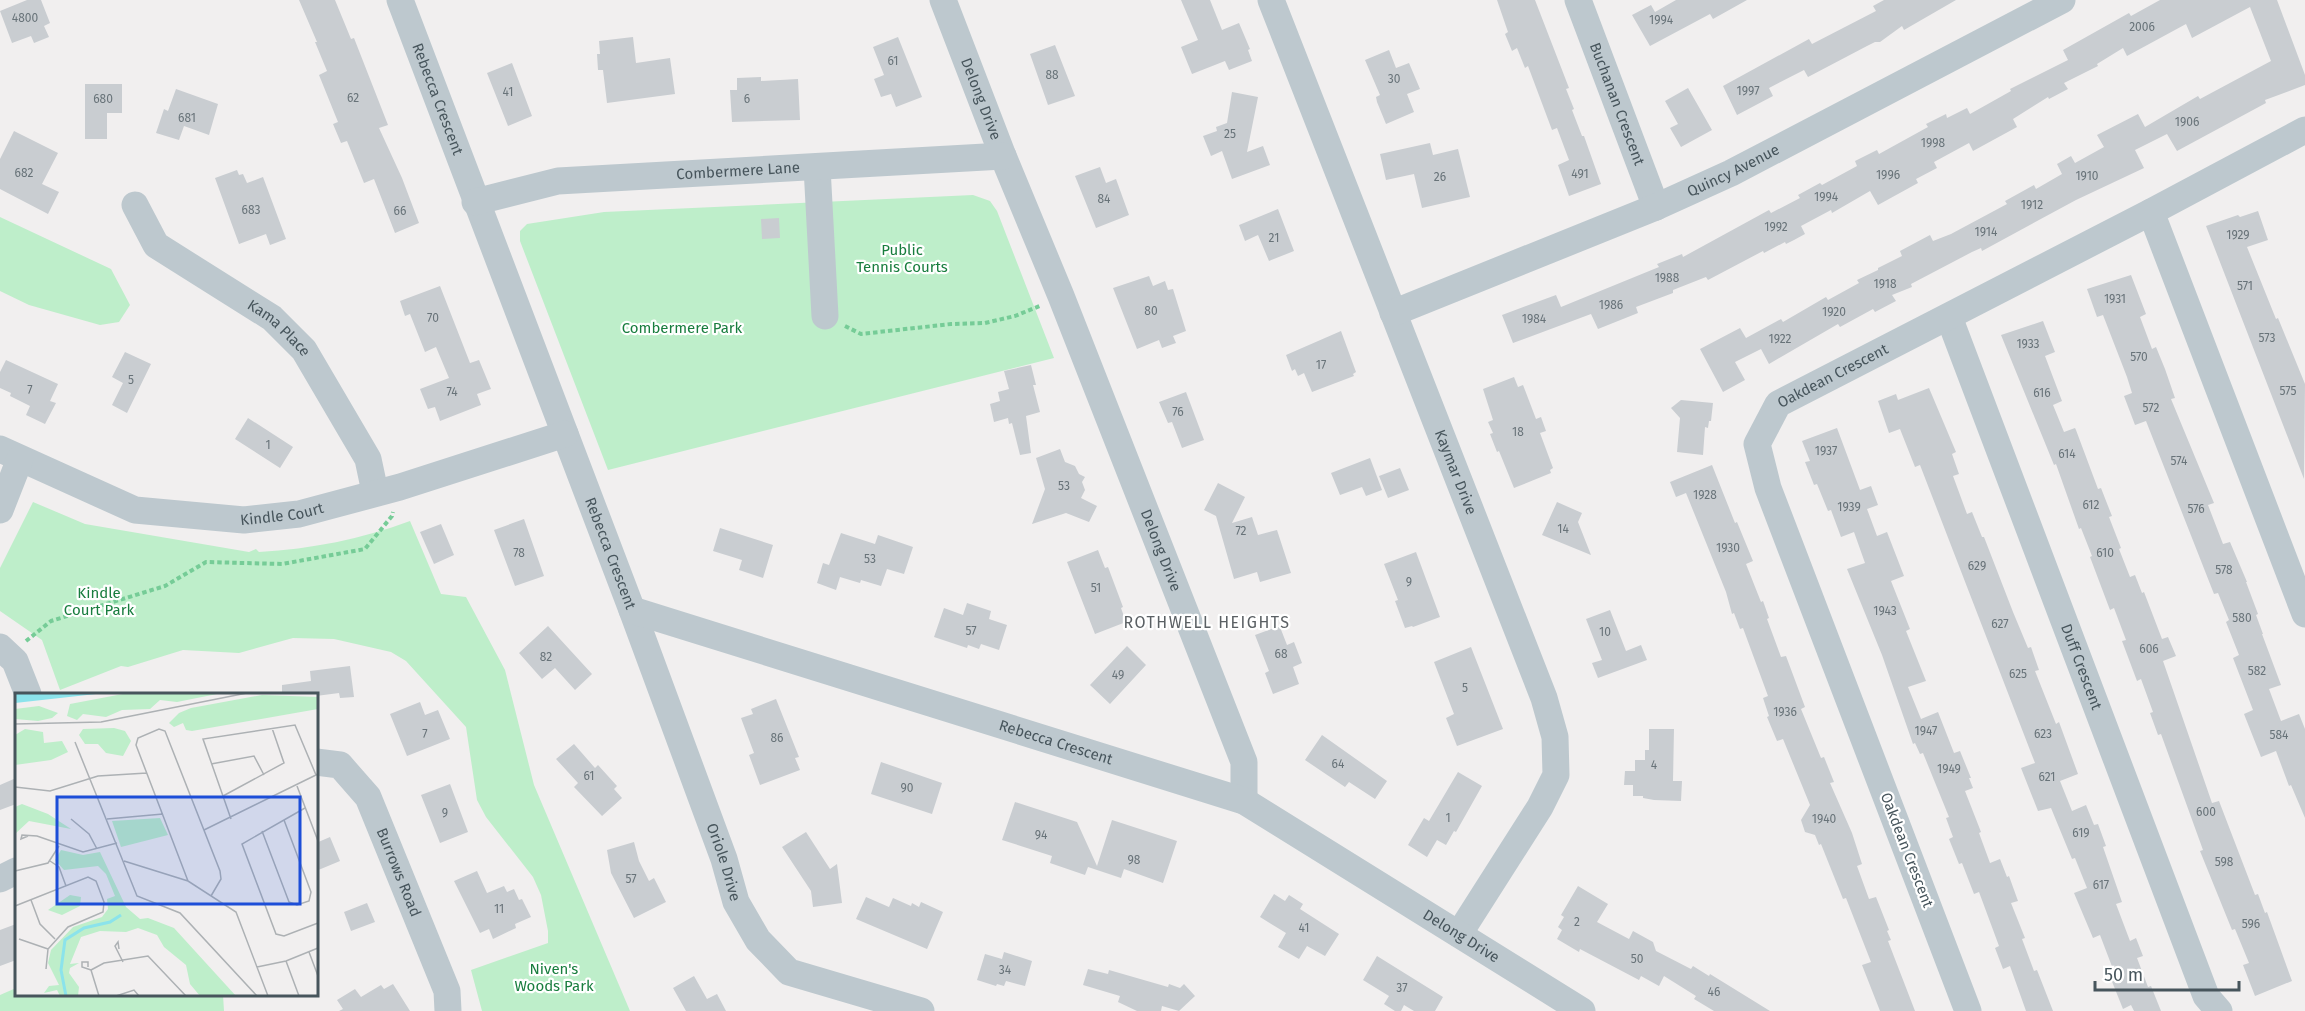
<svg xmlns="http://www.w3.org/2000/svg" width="2305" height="1011" font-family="'Fira Sans',sans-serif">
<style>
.green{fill:#beeeca}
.building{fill:#c9cdd1}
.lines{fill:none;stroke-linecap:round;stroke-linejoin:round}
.path{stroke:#76cc97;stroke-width:4;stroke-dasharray:4.5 3;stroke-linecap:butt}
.minor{stroke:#bdc8ce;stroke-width:27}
.labels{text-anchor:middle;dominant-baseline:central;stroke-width:4.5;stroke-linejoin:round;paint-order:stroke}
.number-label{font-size:12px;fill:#687379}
.street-label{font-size:15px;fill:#47555c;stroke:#fff}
.park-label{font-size:15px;fill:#187d3e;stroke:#fff}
.neighbourhood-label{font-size:16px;letter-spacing:1.5px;fill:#5b6064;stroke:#fff}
.inset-river{fill:none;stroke:#8be3eb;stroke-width:3}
.inset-road{fill:none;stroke:#adb1b4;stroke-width:1.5}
.view{fill:#1d4ed8;fill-opacity:0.15;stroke:#1d4ed8;stroke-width:3}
.inset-edge{fill:none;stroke:#47555c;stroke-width:3}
</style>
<rect width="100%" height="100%" fill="#f1efef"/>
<path class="green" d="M973 195 990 201 997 211 1054 358 608 470 520 241V231L527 224 604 212Z
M0 217 111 269 130 305 119 322 100 325 29 305 0 291Z
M33 502 85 524 249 552 256 549 259 552C312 549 361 539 410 521L441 594 466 597 505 670 534 785 630 1011H482L471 970 548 943V931L541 895 533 877 486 817 477 800 466 727 406 661 391 652 334 639 293 638 239 653 183 650 128 667 121 666 60 690 42 640 0 611V568Z
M16 988V994L223 995 224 1011H0V995Z"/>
<path class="building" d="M27 0H41L50 23 44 26 49 37 34 43 31 36 12 43 0 11Z
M299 0H335L351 39 354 38 388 125 379 128 402 178 419 223 395 233 374 179 364 183 347 141 341 143 333 124 338 122 319 75 327 71 315 42H317Z
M1181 0H1210L1222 30 1239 23 1250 49 1248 50 1252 61 1229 70 1225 61 1192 74 1181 47 1198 40Z
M1497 0H1535L1569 88 1566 89 1574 109 1572 110 1582 136H1584L1601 184 1569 196 1558 165 1569 160 1557 128 1552 130 1528 66 1525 68 1517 48 1512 51 1505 34 1508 32Z
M1676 0H1747L1713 19 1710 14 1650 46 1632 15 1651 5 1655 12Z
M1884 0H1956L1904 30 1902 26 1880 42H1875L1867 46 1808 77 1804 70 1769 88 1773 96 1737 115 1723 86 1809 39 1812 44 1876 11 1873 6Z
M2160 0H2277L2305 75V85L2265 100 2266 103 2177 151 2167 134 2135 150 2144 168 2076 200 1982 251 1981 248 1972 252 1911 284 1912 287 1892 295 1896 301 1875 312 1873 309 1840 327 1838 324 1769 364 1761 349 1735 362 1745 380 1723 392 1700 349 1740 328 1746 338 1781 319 1783 322 1826 297 1828 300 1859 283 1857 280 1878 270V268L1902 256 1900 251 1930 235 1933 241 1951 234 2007 204 2005 201 2034 185 2036 189 2062 174 2057 164 2071 156 2075 163 2104 147 2097 135 2138 114 2145 127 2198 96 2200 99 2271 61 2250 7 2192 38 2186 24 2127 56 2123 48 2097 64 2098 66 2064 83 2068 89 2049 99 2048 97 2013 119 2017 127 1973 151 1969 143 1934 162 1937 168 1916 179 1918 183 1878 205 1870 191 1832 213 1831 210 1801 226 1805 234 1794 240 1786 244 1785 242 1764 253 1763 251 1708 280 1706 277 1673 290V293L1636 307 1638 313 1598 329 1591 314 1513 343 1502 315 1556 295 1561 307 1659 267 1657 264 1682 254 1683 257 1769 210 1771 213 1800 198 1798 195 1820 183 1822 185 1857 166 1855 161 1877 150 1879 154 1928 127 1926 124 1946 114 1947 118 1967 108 1970 114 2011 91 2010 89 2068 60 2063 50 2129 13 2131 16Z
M633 37 636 63 670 58 675 94 607 103 603 70H598L597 54H600L599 41Z
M898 37 922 97 896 107 891 94 881 97 874 79 884 75 873 47Z
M1055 45 1075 96 1048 105 1030 54Z
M1389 50 1396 68 1409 63 1420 89 1407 94 1414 112 1386 124 1377 102 1376 97 1380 95 1365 60Z
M512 63 532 116 508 126 487 73Z
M761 77V81L798 79 800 120 732 122 730 90H737V78Z
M85 84H122V113H107V139H85Z
M1688 88 1712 130 1681 147 1670 128 1678 124 1665 101Z
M176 89 218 104 209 135 184 126 179 140 156 133 164 109 168 111Z
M1232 92 1258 97 1247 152 1263 146 1270 165 1232 179 1222 151 1211 156 1203 136 1217 131 1216 127 1227 123Z
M14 131 58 153 42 184 59 192 48 214 0 189V159Z
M1430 143 1433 155 1458 149 1470 197 1422 208 1414 174 1386 180 1380 154Z
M1100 167 1106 183 1116 179 1129 215 1096 228 1075 176Z
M237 170 239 175 243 174 247 183 263 177 286 239 270 245 266 234 239 244 215 178Z
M1278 209 1294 251 1269 261 1258 235 1245 241 1239 225Z
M2258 211 2268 240 2247 247 2276 319 2278 318 2305 384 2304 479 2206 226 2238 215 2240 217Z
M779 218 780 238 762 239 761 219Z
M2131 275 2146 314 2140 317 2152 349 2156 347 2165 369 2175 398 2171 399 2214 503 2208 505 2223 544 2230 542 2247 582H2246L2258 614 2256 615 2263 634H2262L2281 685 2269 689 2281 721 2299 714 2305 729V818L2291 785 2289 786 2276 751 2261 757 2244 714 2253 710 2233 658 2239 655 2226 622 2229 620 2218 593 2214 594 2146 421 2135 425 2124 396 2132 393 2127 377 2103 315 2097 317 2087 289Z
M1149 276 1153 286 1165 281 1168 290 1173 289 1186 331 1173 336 1176 343 1162 348 1159 340 1137 349 1113 288Z
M440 286 470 363 479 360 491 389 477 394 481 405 440 421 435 407 428 409 420 389 449 378 436 347 425 352 410 314 405 316 400 301Z
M2043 321 2055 352 2045 356 2062 401 2053 405 2064 432 2075 428 2076 430 2098 489 2101 488 2108 506 2112 516 2109 517 2121 548 2119 549 2130 577 2135 575 2142 593 2144 592 2162 639 2168 637 2176 656 2163 661 2212 803 2219 801 2255 895 2258 894 2265 913 2267 912 2292 981 2255 996 2243 965 2249 963 2235 929 2232 930 2200 851 2203 850 2161 734 2158 735 2150 713 2153 712 2141 679 2137 681 2122 641 2126 640 2114 608 2110 610 2090 557 2092 556 2081 528 2079 529 2056 464 2054 465 2001 335Z
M1341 331 1356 372 1353 374 1354 376 1312 392 1304 373 1298 376 1295 369 1292 371 1286 355Z
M125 352 151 364 127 413 112 405 123 383 112 377Z
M6 360 58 384 50 401 56 403 45 424 26 415 30 406 10 396 11 393 0 388V372Z
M1031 365 1036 385H1033L1040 412 1026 416 1031 453 1020 455 1012 423 1009 424 1008 418 994 422 990 404 1000 401 998 392 1009 389 1004 371Z
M1514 377 1518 387 1523 385 1536 419 1541 417 1546 431 1540 433 1553 468 1550 470 1551 473 1514 488 1499 451 1497 452 1490 434 1493 433 1488 422 1493 420 1483 389Z
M1929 388 1956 452 1952 454 1959 474 1953 476 1967 514 1972 512 1982 537H1984L2013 612 2028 648 2031 647 2039 670 2035 671 2056 724 2059 722 2078 774 2060 781 2072 811 2086 805 2094 825 2098 824 2106 846 2103 847 2122 902 2116 904 2130 941 2136 938 2143 956 2137 958 2148 987 2151 986 2161 1011H2134L2131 1005 2123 1009 2111 979 2116 977 2100 935 2093 938 2074 893 2087 888 2075 858 2072 859 2051 808 2038 811 2021 768 2035 763 1920 465 1915 467 1900 429 1889 433 1878 401 1896 394 1898 400Z
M1186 392 1204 440 1182 448 1172 422 1168 423 1159 402Z
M1681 400 1713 403 1711 421H1709L1708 428 1705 427 1703 455 1677 452 1680 418 1671 408Z
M248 418 293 447 280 468 235 439Z
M1837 428 1860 490 1871 486 1878 505 1867 509 1877 536 1887 532 1904 576 1891 581 1910 629 1906 631 1926 681 1908 687 1921 719 1938 712 1954 753 1960 751 1971 778H1969L1973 788 1965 791 1981 832 1979 833 1990 863 2000 859 2007 877 2009 876 2018 901 2011 903 2025 938 2022 939 2034 971 2037 970 2053 1011H2026L2010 966 2003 969 1995 948 1999 946 1979 892 1974 894 1962 863 1959 864 1949 839 1953 837 1946 818 1949 817 1923 753 1920 754 1915 743 1913 744 1882 655 1847 569 1865 563 1854 532 1841 537 1831 510 1828 511 1817 484 1814 485 1805 462 1810 461 1802 441Z
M1060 449 1065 462 1075 466 1079 474 1085 477 1082 482 1085 490 1081 498 1097 506 1089 522 1066 513 1032 524 1045 489 1036 458Z
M1370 458 1382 490 1366 496 1362 487 1340 495 1331 473Z
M1712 465 1735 523 1737 522 1753 561 1746 564 1761 602 1763 601 1769 618 1767 619 1781 657 1786 656 1805 707 1801 709 1821 758 1824 757 1834 782 1830 783 1852 833 1862 864 1857 866 1869 899 1876 897 1889 930 1887 931 1891 940 1888 941 1915 1011H1880L1862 965 1871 962 1846 898 1843 899 1821 844 1819 845 1815 835 1805 832 1801 820 1810 805 1783 739 1777 741 1767 717 1769 716 1763 698 1768 696 1743 628 1740 629 1734 613 1732 614 1726 592 1686 493 1676 497 1670 482Z
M1400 468 1409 490 1388 498 1379 476Z
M1218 483 1245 497 1232 523 1252 517 1258 535 1277 530 1291 573 1260 582 1257 572 1234 579 1216 516 1204 510Z
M1557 502 1582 513 1578 522 1591 555 1542 535Z
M524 519 544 576 515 586 494 530Z
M441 524 454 555 434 564 420 532Z
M720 528 773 545 763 578 739 570 742 560 713 551Z
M841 533 875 544 878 535 913 547 904 574 887 569 881 586 861 580 860 583 840 577 836 590 817 583 823 563 829 565Z
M1098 550 1105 568 1108 567 1123 607 1121 608 1126 622 1095 634 1067 562Z
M1416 552 1440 617 1413 627 1412 626 1405 628 1395 601 1398 600 1384 564Z
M967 603 991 611 989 619 1007 625 999 650 981 644 979 649 968 645 967 648 934 637 944 608 963 615Z
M1610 610 1626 651 1641 645 1647 660 1598 678 1592 663 1602 660 1586 619Z
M548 626 592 674 575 690 555 668 542 679 519 653Z
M1277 627H1280L1287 645 1294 642 1302 663 1293 667 1299 684 1273 694 1265 673 1269 671 1255 635Z
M1127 646 1146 665 1110 704 1090 685Z
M1471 647 1503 729 1457 746 1446 718 1454 714 1434 662Z
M350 666 354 697 340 698 339 693 316 696 282 694V685L311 681 310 671Z
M776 699 799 757 795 758 800 770 760 785 749 755 754 753 741 718 753 714 751 709Z
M420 702 425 715 438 710 450 739 407 756 390 714Z
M1649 729H1674L1673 781H1682L1681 801 1654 800 1643 798V796H1633V785H1624L1625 771H1635V760H1645V750H1649Z
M1322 735 1387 781 1375 799 1349 782 1345 787 1305 760Z
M574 744 595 768 598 765 617 786 614 789 622 798 602 816 574 787 578 783 556 759Z
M881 762 942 783 932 814 871 794Z
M1458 772 1482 786 1456 832 1454 831 1446 845 1437 840 1427 857 1408 845 1424 818 1429 821Z
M16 778V804L0 810V785Z
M450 784 468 832 440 843 421 795Z
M1015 802 1077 822 1097 866 1112 820 1177 841 1163 883 1124 869 1121 878 1088 867 1085 875 1050 863 1052 856 1002 840Z
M806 832 830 869 837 864 842 903 813 907 811 891 782 847Z
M330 837 340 861 316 871V843Z
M634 842 639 861 649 881 654 878 666 902 634 918 611 873 607 850Z
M477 871 487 893 504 886 507 892 514 889 519 900 522 899 531 917 515 924 516 928 493 939 489 929 480 933 454 881Z
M1578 886 1608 904 1597 922 1629 939 1633 931 1653 942 1656 951 1691 969 1693 966 1709 976 1710 974 1770 1011H1714L1694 999 1696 996 1664 976 1659 986 1641 976 1639 980 1580 949 1579 952 1557 939 1562 930 1558 927 1564 917 1561 915Z
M1274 894 1285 901 1289 895 1303 904 1300 909 1339 934 1325 956 1307 946 1299 959 1278 947 1286 933 1260 917Z
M866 897 889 907 893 898 911 906 912 903 919 907 921 902 943 912 927 949 856 919Z
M367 903 375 922 351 931 344 912Z
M16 924V960L0 966V930Z
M1004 952 1032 961 1025 986 1006 981 1004 986 997 984 996 986 977 980 985 954 1002 959Z
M1377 956 1443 997 1435 1011H1414L1404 1005 1401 1011H1395L1384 1004 1389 996 1363 980Z
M1088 969 1108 974 1109 970 1168 987 1169 984 1180 988 1184 984 1195 996 1179 1011 1162 1006 1161 1011H1137L1118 1002 1120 996 1083 985Z
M694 976 707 999 717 994 726 1011H686L673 988Z
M393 984 410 1011H339L343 1009 337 1000 355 989 361 997 381 985 384 989Z"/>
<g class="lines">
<path class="path" d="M845 326 861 334 951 324 985 323 1015 316 1042 305
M26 641 51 621 165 586 206 562 282 564 365 549 392 516 393 512"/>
<g class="minor">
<path id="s1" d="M400 0 632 610 724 859 736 902 758 940 789 972 921 1011"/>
<path id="s2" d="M943 0 1003 156 1061 296 1244 762V801"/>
<path id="s3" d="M1271 0 1544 698 1555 737 1556 775 1540 807 1459 934"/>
<path id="s4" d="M1578 0 1656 207"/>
<path d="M817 167 825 316"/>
<path id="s5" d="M475 202 558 181 1003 156"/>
<path id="s6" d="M135 205 156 245 272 318 304 350 368 459 375 492"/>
<path d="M2151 212 2305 614"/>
<path id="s7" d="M1393 313 1656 207 1731 173 2062 0"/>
<path id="s8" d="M1949 317 2206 996 2219 1011"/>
<path id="s9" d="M0 449 135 510 244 520 299 514 400 487 565 434"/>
<path d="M0 510 20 459"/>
<path id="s10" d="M632 610 1244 801 1582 1011"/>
<path d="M0 647 15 661 28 694"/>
<path id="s11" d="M316 762 340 765 368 797 447 991 448 1011"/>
<path d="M0 879 16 871"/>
<path id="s12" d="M1968 1011 1768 488 1757 444 1778 404 2151 212 2305 130"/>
</g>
</g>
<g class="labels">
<g class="number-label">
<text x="25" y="18">4800</text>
<text x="1661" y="20">1994</text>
<text x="2142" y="27">2006</text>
<text x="893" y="61">61</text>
<text x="1052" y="75">88</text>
<text x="1394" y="79">30</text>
<text x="1748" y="91">1997</text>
<text x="508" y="92">41</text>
<text x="353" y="98">62</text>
<text x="103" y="99">680</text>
<text x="747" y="99">6</text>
<text x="187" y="118">681</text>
<text x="2187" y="122">1906</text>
<text x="1230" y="134">25</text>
<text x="1933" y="143">1998</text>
<text x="24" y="173">682</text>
<text x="1580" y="174">491</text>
<text x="1888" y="175">1996</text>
<text x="2087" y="176">1910</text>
<text x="1440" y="177">26</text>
<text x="1826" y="197">1994</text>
<text x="1104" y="199">84</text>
<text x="2032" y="205">1912</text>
<text x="251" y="210">683</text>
<text x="400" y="211">66</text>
<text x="1776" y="227">1992</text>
<text x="1986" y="232">1914</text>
<text x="2238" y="235">1929</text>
<text x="1274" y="238">21</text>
<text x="1667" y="278">1988</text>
<text x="1885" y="284">1918</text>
<text x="2245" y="286">571</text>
<text x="2115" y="299">1931</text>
<text x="1611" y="305">1986</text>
<text x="1151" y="311">80</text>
<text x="1834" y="312">1920</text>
<text x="433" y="318">70</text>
<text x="1534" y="319">1984</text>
<text x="2267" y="338">573</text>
<text x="1780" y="339">1922</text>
<text x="2028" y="344">1933</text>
<text x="2139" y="357">570</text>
<text x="1321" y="365">17</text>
<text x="131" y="380">5</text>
<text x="30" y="390">7</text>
<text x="2288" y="391">575</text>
<text x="452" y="392">74</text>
<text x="2042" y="393">616</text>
<text x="2151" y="408">572</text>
<text x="1178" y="412">76</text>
<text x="1518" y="432">18</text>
<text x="268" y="445">1</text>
<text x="1826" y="451">1937</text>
<text x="2067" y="454">614</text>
<text x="2179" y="461">574</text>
<text x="1064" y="486">53</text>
<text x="1705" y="495">1928</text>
<text x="2091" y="505">612</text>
<text x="1849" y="507">1939</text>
<text x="2196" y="509">576</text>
<text x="1563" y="529">14</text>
<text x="1241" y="531">72</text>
<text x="1728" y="548">1930</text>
<text x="519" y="553">78</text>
<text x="2105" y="553">610</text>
<text x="870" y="559">53</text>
<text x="1977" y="566">629</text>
<text x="2224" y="570">578</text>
<text x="1409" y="582">9</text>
<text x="1096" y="588">51</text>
<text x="1885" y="611">1943</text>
<text x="2242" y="618">580</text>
<text x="2000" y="624">627</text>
<text x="971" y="631">57</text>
<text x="1605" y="632">10</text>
<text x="2149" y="649">606</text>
<text x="1281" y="654">68</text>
<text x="546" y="657">82</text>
<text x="2257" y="671">582</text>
<text x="2018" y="674">625</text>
<text x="1118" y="675">49</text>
<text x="1465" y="688">5</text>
<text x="1785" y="712">1936</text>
<text x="1926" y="731">1947</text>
<text x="425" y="734">7</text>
<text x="2043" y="734">623</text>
<text x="2279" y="735">584</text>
<text x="777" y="738">86</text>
<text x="1338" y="764">64</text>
<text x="1654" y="765">4</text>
<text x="1949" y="769">1949</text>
<text x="589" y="776">61</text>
<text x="2047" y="777">621</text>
<text x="907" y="788">90</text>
<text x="2206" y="812">600</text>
<text x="445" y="813">9</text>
<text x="1448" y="818">1</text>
<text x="1824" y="819">1940</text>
<text x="2081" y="833">619</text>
<text x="1041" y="835">94</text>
<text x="1134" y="860">98</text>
<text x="2224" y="862">598</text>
<text x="631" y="879">57</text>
<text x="2101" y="885">617</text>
<text x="499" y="909">11</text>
<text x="1577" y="922">2</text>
<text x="2251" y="924">596</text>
<text x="1304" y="928">41</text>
<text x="1637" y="959">50</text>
<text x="1005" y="970">34</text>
<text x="1402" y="988">37</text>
<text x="1714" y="992">46</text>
</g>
<g class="street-label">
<text stroke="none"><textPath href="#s2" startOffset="106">Delong Drive</textPath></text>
<text stroke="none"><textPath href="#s1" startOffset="106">Rebecca Crescent</textPath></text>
<text stroke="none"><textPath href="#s4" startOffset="111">Buchanan Crescent</textPath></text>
<text stroke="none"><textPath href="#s7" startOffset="369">Quincy Avenue</textPath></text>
<text stroke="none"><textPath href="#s5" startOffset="266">Combermere Lane</textPath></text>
<text stroke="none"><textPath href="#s6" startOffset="194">Kama Place</textPath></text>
<text stroke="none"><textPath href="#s12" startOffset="712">Oakdean Crescent</textPath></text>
<text stroke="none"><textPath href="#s3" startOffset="507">Kaymar Drive</textPath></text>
<text stroke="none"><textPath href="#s9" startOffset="296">Kindle Court</textPath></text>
<text stroke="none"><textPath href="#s2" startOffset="592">Delong Drive</textPath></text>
<text stroke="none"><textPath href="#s1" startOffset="592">Rebecca Crescent</textPath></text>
<text stroke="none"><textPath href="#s8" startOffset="374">Duff Crescent</textPath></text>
<text stroke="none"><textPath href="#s10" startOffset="444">Rebecca Crescent</textPath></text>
<text transform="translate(1907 850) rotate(69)">Oakdean Crescent</text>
<text stroke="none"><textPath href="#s1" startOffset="921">Oriole Drive</textPath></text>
<text stroke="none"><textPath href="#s11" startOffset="148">Burrows Road</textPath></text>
<text stroke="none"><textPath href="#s10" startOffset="897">Delong Drive</textPath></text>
</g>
<g class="park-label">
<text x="902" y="250">Public<tspan x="902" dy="17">Tennis Courts</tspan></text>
<text x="682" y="328">Combermere Park</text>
<text x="99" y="593">Kindle<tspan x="99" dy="17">Court Park</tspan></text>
<text x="554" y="969">Niven's<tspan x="554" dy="17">Woods Park</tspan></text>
</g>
<g class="neighbourhood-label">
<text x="1207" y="622">ROTHWELL HEIGHTS</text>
</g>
</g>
<g transform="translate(15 693)">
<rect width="303" height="303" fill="#f1efef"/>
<path d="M113 0H207L162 9 145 7 135 16 107 17 91 24 68 21 62 27 52 23 55 11ZM247 2 303 4V16L177 38 171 37 168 30 159 34 154 30 164 20 176 15ZM24 13 43 20 37 25 23 28 0 26V16ZM99 35 110 38 116 48 108 63 91 60 83 51H70L64 42 68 36ZM10 36 28 39 29 50 47 48 53 59 36 67 0 72V42ZM7 111 33 121 56 136 14 128 0 141V114ZM145 125 153 142 106 154 97 128ZM46 157 68 162 85 159 111 214 125 226 133 225 159 235 221 303H185L175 291 171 272 149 254 142 242 123 235 111 239 85 238 66 244 55 271 64 270 55 275 54 280 64 294 63 303H45L42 297 29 300 34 293 44 292 33 270 36 257 58 234 87 224 93 216 92 206 100 203 91 181 83 173 49 177 40 167ZM55 202 66 204 65 213 47 222 33 217Z" fill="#beeeca"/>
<path d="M0 0H90L0 10Z" fill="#8be3eb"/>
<path class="inset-river" d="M51 303 46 277 50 247 69 235 95 229 106 222"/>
<path class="inset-road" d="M0 31 86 29 232 0M60 49 122 203 165 220 242 303M196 71 239 63 249 82M282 93 303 148M0 94 35 98 83 83 132 80M208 103 269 70 257 35M290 115 227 151 261 241 269 243 303 230M56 126 74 141 82 156M92 126 148 121M216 126 188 46 280 32 301 82M189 137 303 81M247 138 274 209 282 212 294 208 296 199 269 127M13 143 6 146 7 142 22 143 68 159 102 150M35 168 44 174 51 193M109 168 173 188 221 219 253 303M0 178 33 170 44 153M173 188 121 52 123 45 144 36 150 38 205 178 206 186 196 203M16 207 25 231 40 246M0 213 73 184 81 188 89 209 88 219 53 234 33 256 31 276M4 246 33 256M104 256 103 249 100 253 108 269M294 259 303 283M271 268 284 303M73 274V269H67V274L76 277M242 274 271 268 303 255M76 277 89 270 133 263 171 303M76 277 84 303M101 303 119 297 124 303"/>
<path class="view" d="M42 104H285V211H42Z"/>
<rect width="303" height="303" class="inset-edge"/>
</g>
<path d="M2095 981v9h144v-9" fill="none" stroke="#47555c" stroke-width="3"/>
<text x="2104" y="981" font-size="18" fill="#47555c" stroke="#ffffff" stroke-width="4.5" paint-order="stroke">50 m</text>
</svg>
